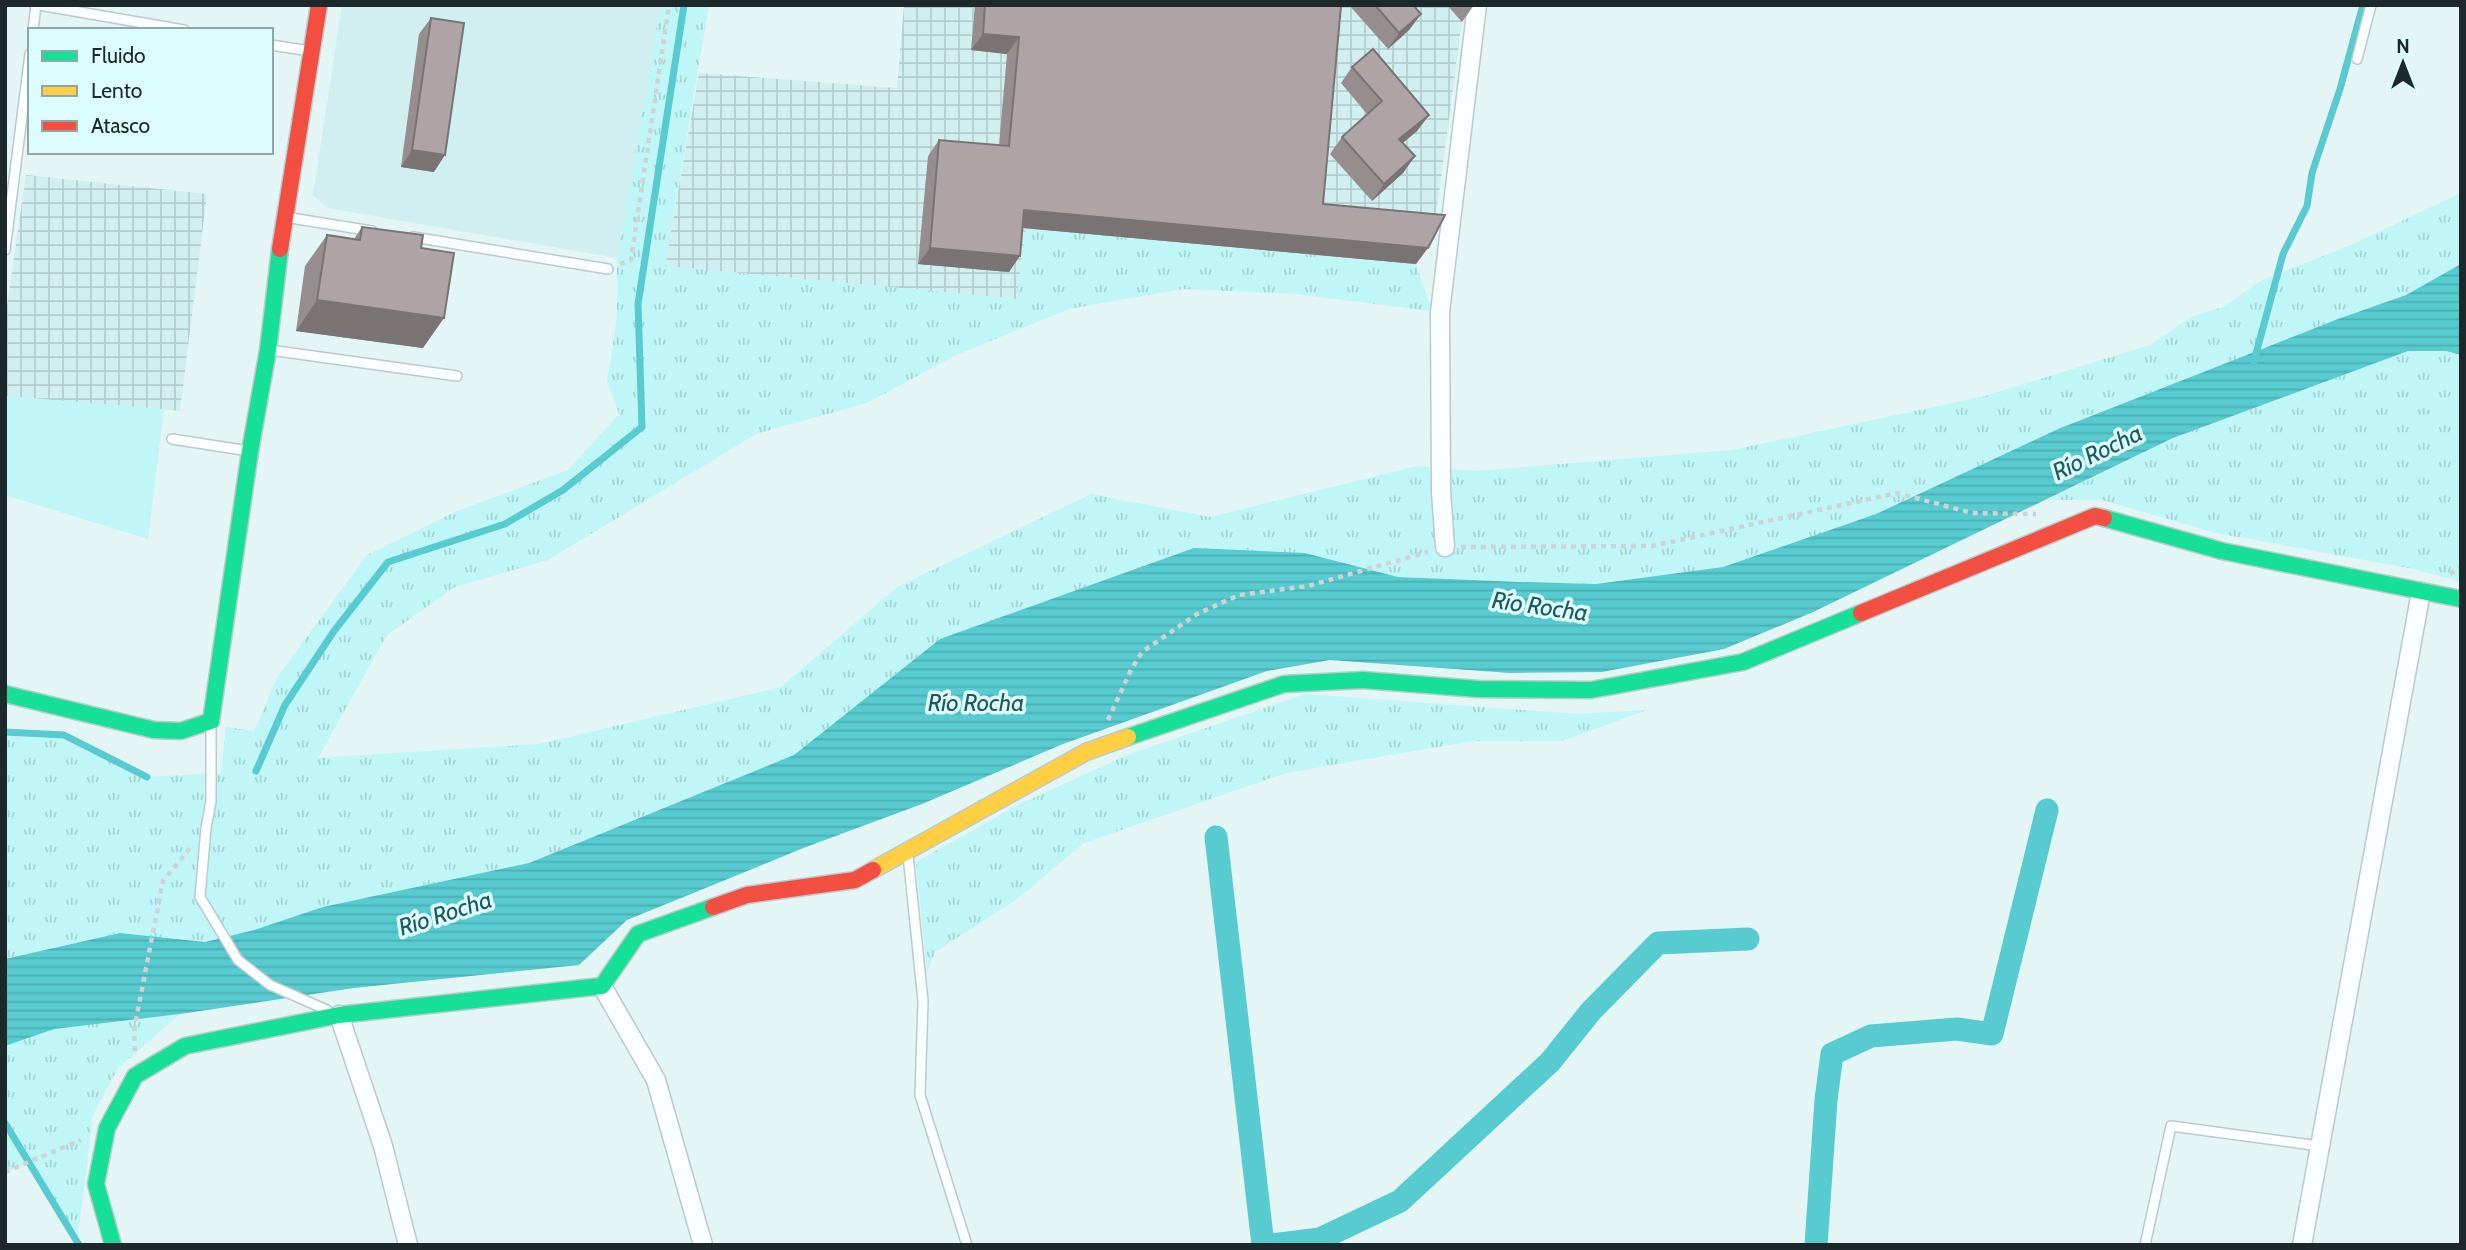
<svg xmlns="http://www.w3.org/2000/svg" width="2466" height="1250" font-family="Cabin,sans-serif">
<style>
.built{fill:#d1eff0}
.industrial{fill:url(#industrial-grid)}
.grass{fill:url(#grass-tufts)}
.pitch{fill:#c0f6f7}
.water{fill:url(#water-rules)}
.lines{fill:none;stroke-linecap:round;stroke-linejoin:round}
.stream{stroke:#57cbcf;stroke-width:7}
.canal{stroke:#57cbcf;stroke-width:23}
.lane-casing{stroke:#bccaca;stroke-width:12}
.street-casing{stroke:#bccaca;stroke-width:21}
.fast-casing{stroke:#bccaca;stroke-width:19}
.slow-casing{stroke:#bccaca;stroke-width:19}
.jam-casing{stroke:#bccaca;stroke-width:19}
.path{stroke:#ced3d3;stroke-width:4.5;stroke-dasharray:5 5;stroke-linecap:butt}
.lane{stroke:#fbfefe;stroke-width:9}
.street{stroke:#fbfefe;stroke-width:18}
.fast{stroke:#16e098;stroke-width:16}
.slow{stroke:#ffcf43;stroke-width:16}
.jam{stroke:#f24e42;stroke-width:16}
.wall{fill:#968d8e}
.shaded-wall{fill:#7a7374}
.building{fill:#aea4a5;stroke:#7a7374;stroke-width:2}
.labels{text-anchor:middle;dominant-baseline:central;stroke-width:7;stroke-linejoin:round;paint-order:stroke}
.water-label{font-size:24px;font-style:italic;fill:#1e585a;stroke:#dcfcfd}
</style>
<defs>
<pattern id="industrial-grid" width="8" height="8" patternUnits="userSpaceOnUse" patternTransform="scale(1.75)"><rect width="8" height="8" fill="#d1eff0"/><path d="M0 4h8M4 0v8" fill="none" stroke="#b3cdce"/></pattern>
<pattern id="grass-tufts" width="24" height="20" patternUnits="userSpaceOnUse" patternTransform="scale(1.75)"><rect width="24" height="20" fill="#c0f6f7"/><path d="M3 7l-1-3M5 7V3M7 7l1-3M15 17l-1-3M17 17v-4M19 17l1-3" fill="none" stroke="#a4d3d4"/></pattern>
<pattern id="water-rules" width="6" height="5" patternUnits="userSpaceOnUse" patternTransform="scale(1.75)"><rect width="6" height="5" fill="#57cbcf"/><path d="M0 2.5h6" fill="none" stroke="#4baeb2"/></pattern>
</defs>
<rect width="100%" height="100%" fill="#e4f5f5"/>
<path class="built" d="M342 5H660L617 258 327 208 313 195Z"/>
<path class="industrial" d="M904 5H1464L1434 231 1416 264 1027 228 1016 299 665 266 699 73 897 88Z
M26 175 207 194 180 411 5 396V319Z"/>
<path class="grass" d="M660 5H709L665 266 1016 299 1026 228 1416 264 1432 311 1295 294 1183 289 1069 309 956 355 867 403 756 434 548 560 455 587 387 635 318 758 539 744 781 687 897 587 1091 494 1210 517 1417 466 1476 471 1732 450 1985 396 2150 345 2191 317 2223 307 2262 280 2351 245 2461 193V264L2406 295 2338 319 2058 429 1876 514 1723 567 1596 584 1520 582 1398 577 1305 553 940 639 794 755 529 863 324 907 254 930 205 942 120 933 5 959V732L64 735 148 777 221 773 226 727 254 731 278 676 367 555 457 511 568 470 619 414 607 382 617 317V258Z
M2408 351H2446L2461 355V582L2414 569 2216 533 2102 500H2047L2173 438Z
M1305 694 1579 714 1647 710 1562 741H1473L1286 773 1084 843 1016 900 935 952 927 973 916 862 1018 805 1127 755Z
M180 1014 118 1068 93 1115 77 1243 29 1163 5 1172V1046L53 1029Z"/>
<path class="pitch" d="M5 396 164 409 148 539 5 495Z"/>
<path class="water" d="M2461 264V355L2446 351H2408L2173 438 1811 613 1724 649 1602 672 1510 673 1330 660 1267 671 1063 744 922 804 806 847 627 920 579 965 354 988 180 1014 54 1029 5 1046V959L120 933 205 942 254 930 323 907 529 863 794 755 940 639 1194 548 1305 553 1398 577 1520 582 1596 584 1723 567 1876 514 2058 429 2338 319 2406 295Z"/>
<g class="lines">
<path class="stream" d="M2254 361 2283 254 2307 206 2312 173 2340 89 2363 5
M5 732 64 735 147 777
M256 771 285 705 334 631 388 562 505 524 563 490 642 427 638 304 684 5
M5 1123 79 1245"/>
<path class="canal" d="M1216 837 1263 1245
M1272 1245 1320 1239 1400 1201 1550 1062 1591 1011 1658 943 1748 939
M1816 1245 1826 1100 1832 1054 1871 1036 1957 1029 1992 1034 2047 810"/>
<g class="lane-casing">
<path id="lane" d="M39 5 184 30
M33 30 36 5
M271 45 310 51
M2357 59 2371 5
M285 217 372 231
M413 237 608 269
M5 250 30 54
M270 350 457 376
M172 439 249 451
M211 725V801L206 828 200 897 238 960 270 985 327 1010
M908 855 923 1001 920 1095 967 1245
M2145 1245 2171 1126 2320 1146"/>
</g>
<g class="street-casing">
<path id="street" d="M1445 547 1441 491 1440 312 1477 5
M602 986 656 1080 703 1245
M339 1015 383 1146 408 1245
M2302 1245 2421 592"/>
</g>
<g class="fast-casing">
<path id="fast" d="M2104 518 2222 551 2461 599
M5 694 154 730 181 731 211 721 250 451 268 350 280 249
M1128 737 1284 684 1363 680 1478 689 1591 690 1743 662 1861 613
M113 1245 96 1184 107 1128 135 1076 185 1046 339 1015 602 986 638 934 713 907"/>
</g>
<g class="slow-casing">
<path id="slow" d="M873 870 1086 752 1128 737"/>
</g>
<g class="jam-casing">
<path id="jam" d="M280 249 319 5
M1861 613 2095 516 2104 518
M713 907 747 895 855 880 873 870"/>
</g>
<path class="path" d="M620 264 631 260 669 5
M1461 547 1652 546 1897 493 1972 513 2036 514
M2450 574 2461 567
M1108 720 1131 670 1142 652 1197 614 1239 595 1308 586 1428 552
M135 1051 134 1030 163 881 190 848
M5 1172 81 1140"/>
<use href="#lane" class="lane"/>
<use href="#street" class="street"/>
<use href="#fast" class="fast"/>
<use href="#slow" class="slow"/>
<use href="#jam" class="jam"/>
</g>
<path class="wall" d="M975 5H1332L1323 204 1416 264 1022 228 1009 272 918 264 928 156 939 140 999 145 1007 54 971 50Z
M1349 5H1413L1421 14 1409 30 1388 49Z
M1447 5H1474L1462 22Z
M431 18 434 172 401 167 419 34Z
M1352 67 1429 115 1417 131 1403 143 1415 156 1403 173 1372 201 1330 154 1342 137 1367 114 1341 83Z
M362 227 421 248 423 348 296 331 305 266 327 235 354 239Z"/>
<path class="shaded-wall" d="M1421 14 1409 30 1388 49 1399 33Z
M983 34 1019 37 1007 54 971 50Z
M1429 115 1417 131 1388 155 1399 139Z
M412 150 445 155 434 172 401 167Z
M1415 156 1403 173 1372 201 1384 184Z
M1024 210 1428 248 1416 264 1013 227Z
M930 248 1020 256 1009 272 918 264Z
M317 300 444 318 423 348 296 331Z"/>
<path class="building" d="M985 5 1341 6 1323 204 1445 215 1428 248 1024 210 1020 256 930 248 939 140 1009 146 1019 37 983 34Z
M1375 5H1413L1421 14 1399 33Z
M431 18 464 23 445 155 412 150Z
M1373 49 1429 115 1399 139 1415 156 1384 184 1342 137 1382 101 1352 67Z
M362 227 423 235 421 248 454 253 444 318 317 300 327 235 360 240Z"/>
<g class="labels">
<g class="water-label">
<text transform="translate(2097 452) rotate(-26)">Río Rocha</text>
<text transform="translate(1540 606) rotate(8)">Río Rocha</text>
<text x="976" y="702">Río Rocha</text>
<text transform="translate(445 913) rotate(-18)">Río Rocha</text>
</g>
</g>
<rect width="2466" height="1250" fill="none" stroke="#1c2829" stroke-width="14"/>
<rect x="28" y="28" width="245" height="126" fill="#dcfcfd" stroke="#8fa7a8" stroke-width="2"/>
<rect x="42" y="51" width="35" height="10" fill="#16e098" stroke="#8fa7a8" stroke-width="2"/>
<text x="91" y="63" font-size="21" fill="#1c2829">Fluido</text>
<rect x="42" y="86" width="35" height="10" fill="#ffcf43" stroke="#8fa7a8" stroke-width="2"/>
<text x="91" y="98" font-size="21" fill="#1c2829">Lento</text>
<rect x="42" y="121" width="35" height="10" fill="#f24e42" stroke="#8fa7a8" stroke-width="2"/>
<text x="91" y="133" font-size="21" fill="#1c2829">Atasco</text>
<g transform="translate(2403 63)" stroke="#dcfcfd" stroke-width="5" paint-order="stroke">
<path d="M0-5L12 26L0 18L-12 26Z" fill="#1c2829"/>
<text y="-10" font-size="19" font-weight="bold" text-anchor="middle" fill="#1c2829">N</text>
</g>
</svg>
